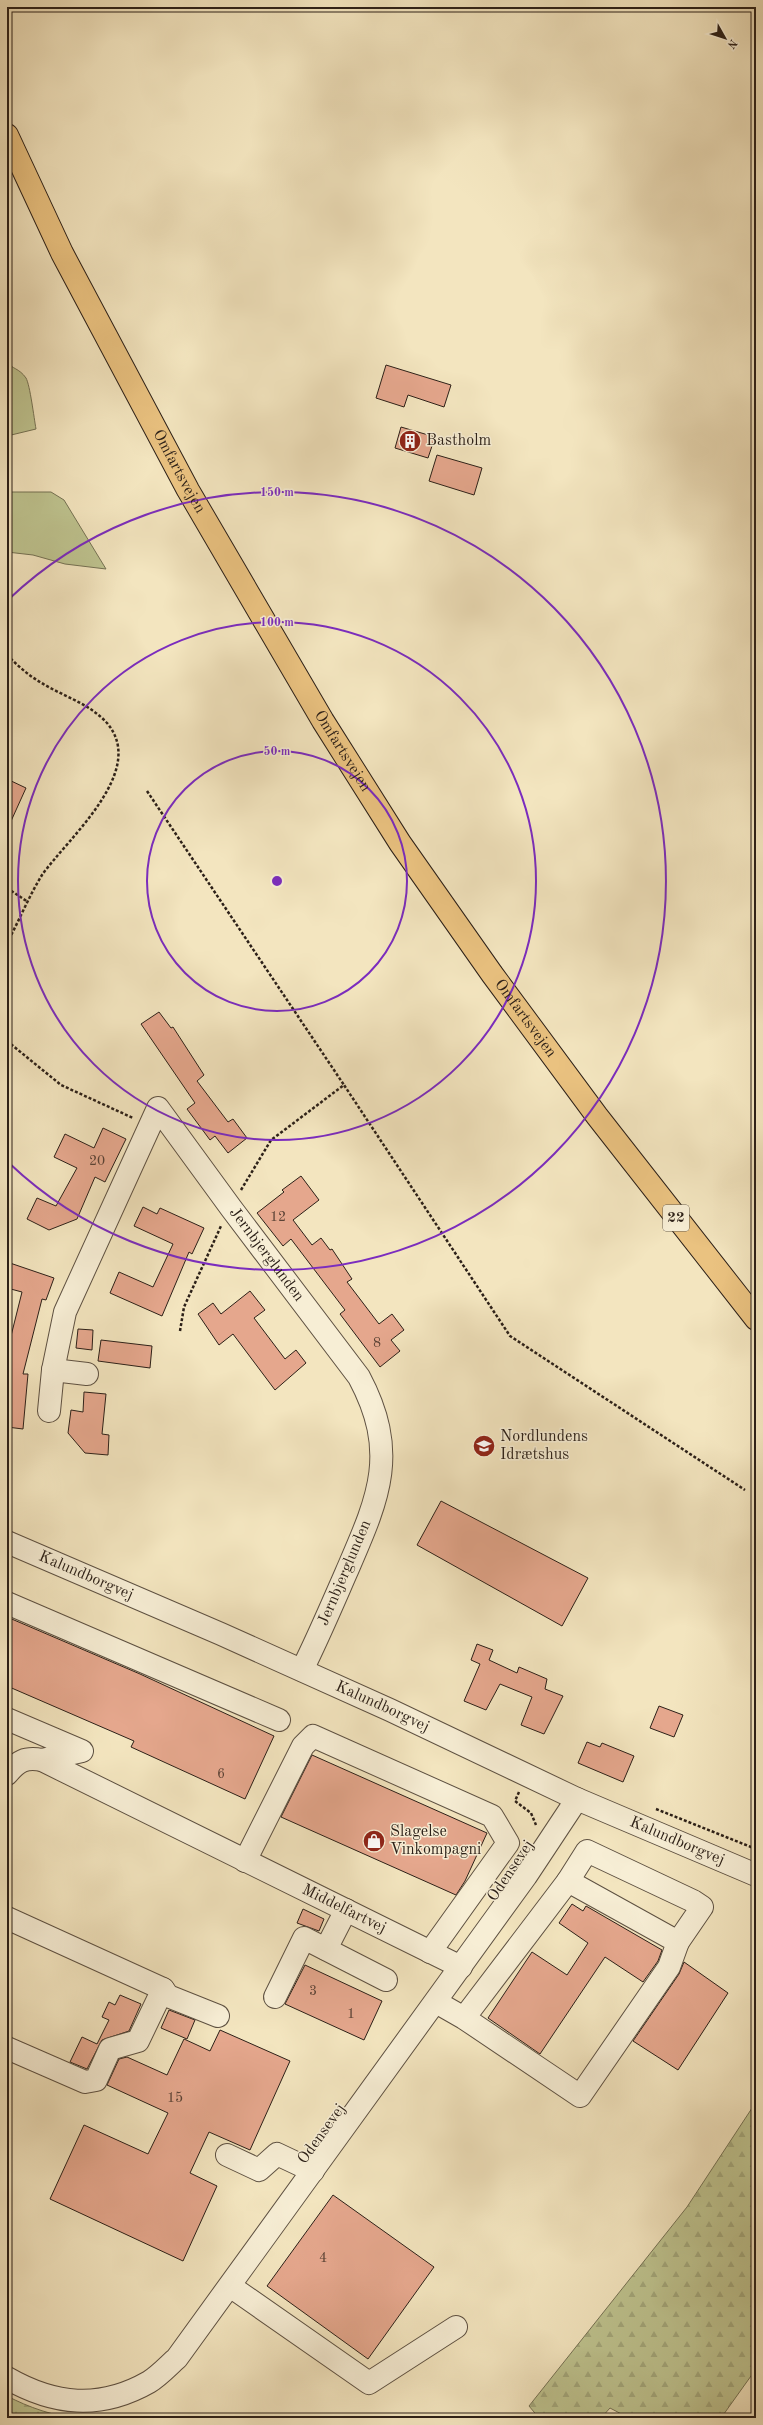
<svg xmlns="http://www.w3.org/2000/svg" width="763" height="2425" font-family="'Old Standard TT',serif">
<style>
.green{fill:#bec38f;stroke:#757254}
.forest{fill:url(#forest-firs);stroke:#757254}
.building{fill:#e5a78d;stroke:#2c2018}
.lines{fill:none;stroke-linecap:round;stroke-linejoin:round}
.minor-casing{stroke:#5e5142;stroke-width:24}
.major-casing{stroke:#2c2018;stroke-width:24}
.path{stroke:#2c2018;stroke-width:2.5;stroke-dasharray:3 2;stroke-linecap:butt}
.minor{stroke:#f7eed5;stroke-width:22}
.major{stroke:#eac280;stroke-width:22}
.ring{fill:none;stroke:#7b2cbf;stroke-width:2}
.labels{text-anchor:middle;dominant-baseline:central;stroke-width:3;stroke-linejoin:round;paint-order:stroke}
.number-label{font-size:14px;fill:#5a4235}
.shield{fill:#f7eed5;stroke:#695e51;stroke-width:1}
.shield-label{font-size:15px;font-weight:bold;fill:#2c2018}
.poi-label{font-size:16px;fill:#2c2018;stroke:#f7eed5;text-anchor:start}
.street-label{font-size:16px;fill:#2c2018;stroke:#f7eed5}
.centre{fill:#7b2cbf;stroke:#f7eed5;stroke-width:2}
.ring-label{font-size:12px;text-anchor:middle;font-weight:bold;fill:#7b2cbf;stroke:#f7eed5;stroke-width:3;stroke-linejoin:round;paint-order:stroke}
</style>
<defs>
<pattern id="forest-firs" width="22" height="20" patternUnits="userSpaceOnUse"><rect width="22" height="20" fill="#bec38f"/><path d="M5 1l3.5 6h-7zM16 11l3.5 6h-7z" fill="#a3a77b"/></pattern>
</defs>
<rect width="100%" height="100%" fill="#f3e5bf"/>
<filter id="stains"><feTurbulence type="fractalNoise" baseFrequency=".005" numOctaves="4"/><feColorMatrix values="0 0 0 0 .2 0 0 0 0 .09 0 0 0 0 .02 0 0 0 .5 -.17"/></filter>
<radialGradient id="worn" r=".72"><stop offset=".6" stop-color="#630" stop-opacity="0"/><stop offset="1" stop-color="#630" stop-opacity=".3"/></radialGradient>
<path class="green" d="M7 362C12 369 19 368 26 378 30 385 34 418 36 429L7 436Z
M7 492H51L64 500 106 569 65 564 33 555 7 552Z"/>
<path class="forest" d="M756 2102V2369L721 2418H629L610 2408 601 2418H539L529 2406 687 2207Z
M7 2396C28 2407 55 2417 80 2418 101 2418 121 2416 141 2418H7Z"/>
<path class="building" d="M386 365 451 385 444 407 408 395 404 407 376 398Z
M401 427 435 437 428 458 395 448Z
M437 455 482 468 474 495 429 481Z
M7 779 26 788 7 830Z
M159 1012 171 1028 173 1027 204 1075 197 1081 228 1122 233 1119 247 1138 228 1153 215 1136 210 1140 187 1109 195 1103 141 1024Z
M103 1128 126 1139 105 1182 95 1177 77 1219 49 1230 27 1219 37 1198 56 1206 77 1168 54 1157 65 1134 94 1148Z
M301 1176 319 1200 293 1220 312 1245 321 1238 330 1250 332 1249 352 1279 347 1282 379 1324 392 1314 404 1330 391 1340 400 1351 380 1367 340 1314 345 1310 291 1239 283 1246 257 1213 284 1192 282 1190Z
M143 1207 157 1214 160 1208 204 1228 192 1254 189 1252 162 1316 110 1293 119 1272 153 1287 173 1244 134 1226Z
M7 1262 54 1278 46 1300 42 1299 23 1374H28L23 1429 7 1427V1340H10L22 1292 7 1288Z
M250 1291 265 1310 254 1318 285 1359 296 1350 306 1363 275 1390 233 1334 219 1345 198 1314 213 1303 221 1314Z
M78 1329 93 1330 92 1350 76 1348Z
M101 1340 152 1346 150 1368 98 1361Z
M84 1392 106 1394 102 1434 109 1435 108 1455 85 1453 68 1433 71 1410 83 1412Z
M441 1501 588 1578 562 1626 417 1545Z
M7 1617 140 1674 274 1736 245 1799 131 1747 134 1741 7 1686Z
M477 1644 493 1650 489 1660 517 1673 519 1667 547 1679 545 1689 563 1696 544 1734 521 1725 532 1697 500 1684 486 1710 464 1701 480 1664 471 1660Z
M659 1706 683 1715 674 1737 650 1728Z
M587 1742 600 1747 602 1743 634 1756 623 1782 578 1763Z
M312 1755 487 1833 465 1881 456 1895 281 1817Z
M572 1904 583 1911 586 1906 662 1950 658 1961 643 1982 605 1957 540 2054 488 2018 532 1952 567 1975 588 1943 559 1923Z
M303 1909 324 1919 319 1931 297 1923Z
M684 1962 728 1993 678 2070 633 2041 679 1974Z
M305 1965 382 2001 364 2040 285 2004Z
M120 1995 141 2004 129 2031 102 2040 87 2069 70 2062 82 2037 97 2044 109 2020 102 2017 109 2002 115 2005Z
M169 2010 195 2020 187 2039 161 2028Z
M220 2030 290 2061 250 2150 209 2132 190 2173 217 2186 183 2261 50 2199 84 2125 148 2154 168 2113 107 2085 119 2059 127 2057 167 2075 184 2039 210 2051Z
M333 2195 434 2267 368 2359 267 2286Z"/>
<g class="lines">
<g class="minor-casing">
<g id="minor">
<path d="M53 1370 87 1374"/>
<path id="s1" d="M49 1411 53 1370 65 1312 158 1108 231 1208 359 1377C400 1454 378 1499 346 1573 332 1605 318 1638 302 1670"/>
<path id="s2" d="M7 1542 221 1634 390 1710 577 1799 756 1875"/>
<path d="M7 1603 279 1720"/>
<path d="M7 1719 82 1751 42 1760"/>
<path id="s3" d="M7 1774C18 1761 25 1757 42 1760L461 1967"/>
<path d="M245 1861 303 1746 313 1736 492 1816 508 1843 430 1952"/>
<path d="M568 1881 587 1851 693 1901 702 1907 678 1942"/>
<path d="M7 1918 163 1989 168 1996 218 2016"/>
<path d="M326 1949 346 1910"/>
<path d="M275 1997 304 1938 386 1980"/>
<path d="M436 2002 464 2018 580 2096 669 1967 678 1942 568 1881 464 2018"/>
<path d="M7 2048 85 2082 96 2080 110 2049 138 2041 163 1989"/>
<path d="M227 2155 259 2170 277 2154 313 2171"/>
<path d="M230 2286 369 2383 456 2327"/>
<path d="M7 2378C54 2405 100 2410 149 2382 159 2376 168 2366 177 2358L526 1876 577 1799"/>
</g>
</g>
<g class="major-casing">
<g id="major">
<path id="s4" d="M7 135 62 253 188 490 323 721 400 843 492 974 597 1116 756 1319"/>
</g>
</g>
<path class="path" d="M7 655C17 665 28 675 40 682 62 696 89 703 107 723 148 771 68 838 42 875 29 896 19 921 7 943
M147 791 344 1085
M7 888 28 902
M7 1041 61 1085 133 1118
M241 1190 271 1140 344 1085 510 1336 745 1490
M180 1331 184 1307 221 1226
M519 1792 515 1801 531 1813 536 1825
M656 1809 756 1849"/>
<use href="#minor" class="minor"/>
<use href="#major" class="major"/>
</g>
<g class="ring">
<circle cx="277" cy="881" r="130"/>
<circle cx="277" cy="881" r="259"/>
<path d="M9 599A389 389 0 1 1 9 1163"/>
</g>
<defs>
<g id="building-disc" transform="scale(1.15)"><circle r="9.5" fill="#8f2418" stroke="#f7eed5"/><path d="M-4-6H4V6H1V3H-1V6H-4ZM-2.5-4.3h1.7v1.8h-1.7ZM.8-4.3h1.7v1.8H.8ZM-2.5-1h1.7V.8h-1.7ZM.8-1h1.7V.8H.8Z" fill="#fff"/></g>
<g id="school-disc" transform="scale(1.15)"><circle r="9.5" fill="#8f2418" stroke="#f7eed5"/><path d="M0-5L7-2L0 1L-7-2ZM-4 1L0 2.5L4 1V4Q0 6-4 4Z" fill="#fff"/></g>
<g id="shop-disc" transform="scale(1.15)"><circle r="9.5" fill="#8f2418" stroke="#f7eed5"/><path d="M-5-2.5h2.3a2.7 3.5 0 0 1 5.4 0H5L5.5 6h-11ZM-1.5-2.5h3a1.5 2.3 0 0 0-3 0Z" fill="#fff"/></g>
</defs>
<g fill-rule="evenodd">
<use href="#building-disc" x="410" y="441"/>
<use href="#school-disc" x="484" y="1446"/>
<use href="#shop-disc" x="374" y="1841"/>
</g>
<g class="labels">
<g class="number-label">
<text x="97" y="1161">20</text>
<text x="278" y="1217">12</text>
<text x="377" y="1343">8</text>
<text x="221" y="1774">6</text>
<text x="313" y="1991">3</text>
<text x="351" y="2014">1</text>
<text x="175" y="2098">15</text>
<text x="323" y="2258">4</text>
</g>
<rect class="shield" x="663" y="1205" width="26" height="26" rx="3"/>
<g class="shield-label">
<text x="676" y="1218">22</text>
</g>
<g class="poi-label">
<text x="426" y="441">Bastholm</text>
<text x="500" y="1437">Nordlundens<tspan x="500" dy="18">Idrætshus</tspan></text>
<text x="390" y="1832">Slagelse<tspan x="390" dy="18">Vinkompagni</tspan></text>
</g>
<g class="street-label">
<text stroke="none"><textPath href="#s4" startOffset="378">Omfartsvejen</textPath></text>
<text stroke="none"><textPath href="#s4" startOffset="702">Omfartsvejen</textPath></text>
<text stroke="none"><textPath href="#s4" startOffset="1026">Omfartsvejen</textPath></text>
<text stroke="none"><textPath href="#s1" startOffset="507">Jernbjerglunden</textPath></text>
<text transform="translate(345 1573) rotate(-67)">Jernbjerglunden</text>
<text stroke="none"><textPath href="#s2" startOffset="86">Kalundborgvej</textPath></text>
<text stroke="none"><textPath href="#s2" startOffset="410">Kalundborgvej</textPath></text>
<text stroke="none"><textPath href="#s2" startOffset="734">Kalundborgvej</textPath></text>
<text transform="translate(511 1871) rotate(-56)">Odensevej</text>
<text stroke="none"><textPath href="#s3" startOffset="377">Middelfartvej</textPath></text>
<text transform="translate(322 2134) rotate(-54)">Odensevej</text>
</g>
</g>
<circle cx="277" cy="881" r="6" class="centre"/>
<g class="ring-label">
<text x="277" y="496">150 m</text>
<text x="277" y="626">100 m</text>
<text x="277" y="755">50 m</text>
</g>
<rect width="763" height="2425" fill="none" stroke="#f3e5bf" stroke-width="24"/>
<rect x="8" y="8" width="747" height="2409" fill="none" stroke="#2c2018" stroke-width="2"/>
<rect x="12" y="12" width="739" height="2401" fill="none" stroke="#2c2018"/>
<g transform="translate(725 38) rotate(129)" stroke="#f7eed5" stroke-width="3" paint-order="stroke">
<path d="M0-3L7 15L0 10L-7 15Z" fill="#2c2018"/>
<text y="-6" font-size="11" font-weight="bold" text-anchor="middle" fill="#2c2018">N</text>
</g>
<rect width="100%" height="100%" filter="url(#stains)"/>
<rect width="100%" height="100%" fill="url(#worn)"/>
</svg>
